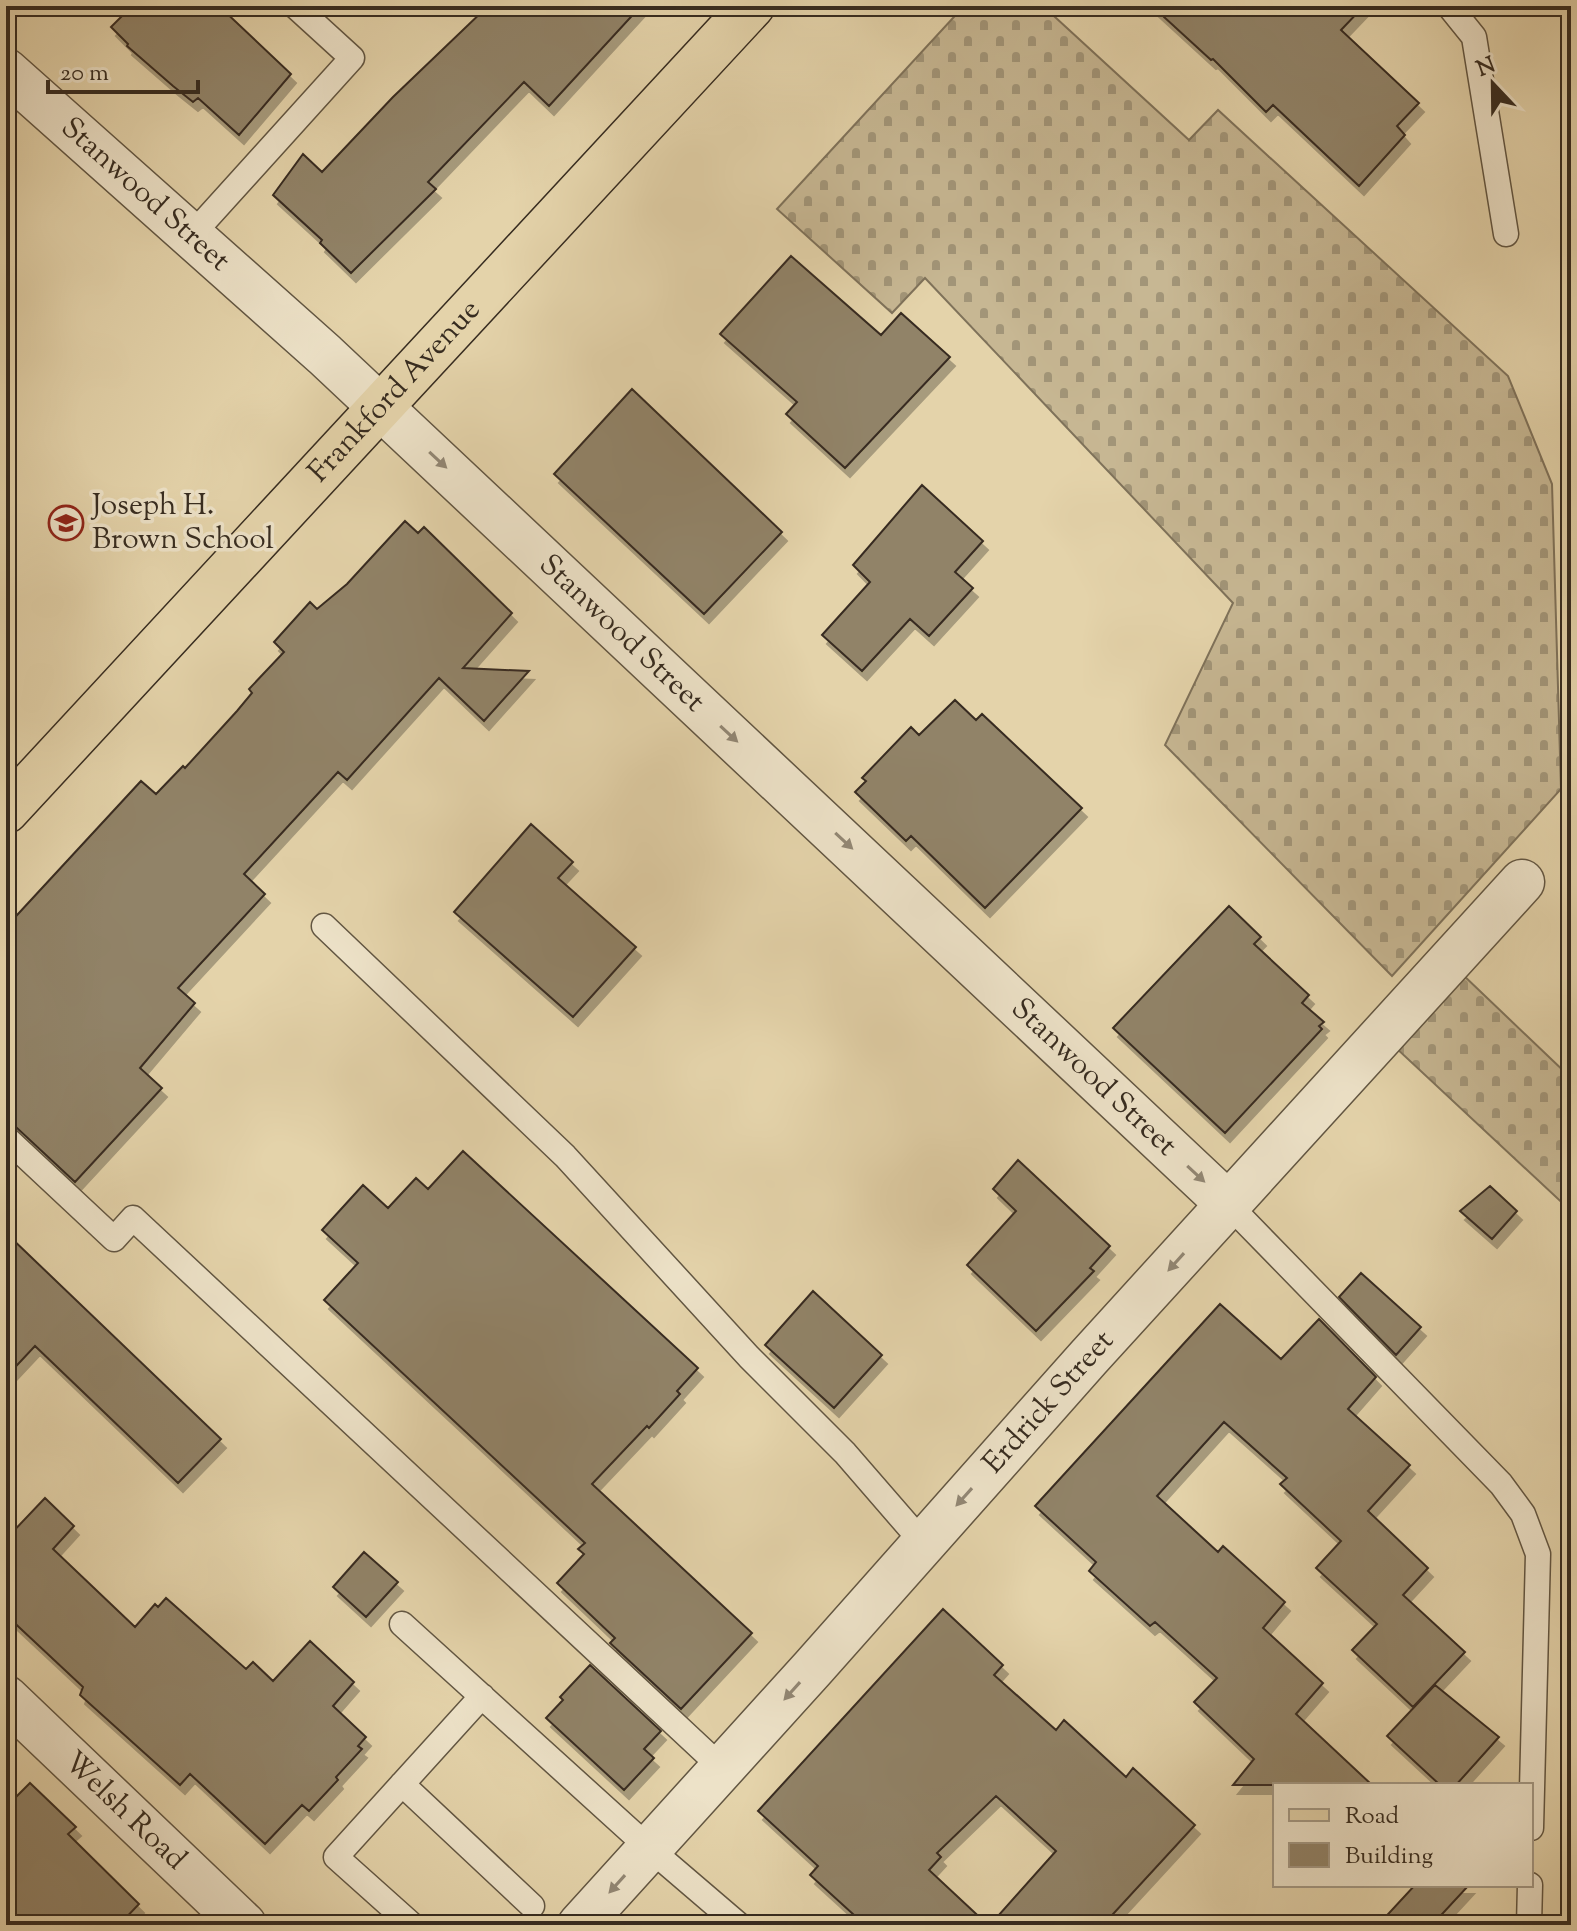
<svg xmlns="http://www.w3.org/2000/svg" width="1577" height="1931" font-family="'Sorts Mill Goudy',serif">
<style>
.cemetery{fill:url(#cemetery-stones);stroke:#7f725a;stroke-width:2}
.building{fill:#918368;stroke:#372c20;stroke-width:2;filter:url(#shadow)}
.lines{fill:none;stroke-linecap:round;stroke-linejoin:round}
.lane-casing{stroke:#625642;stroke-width:27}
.street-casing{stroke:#625642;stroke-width:47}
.primary-casing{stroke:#372c20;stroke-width:47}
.lane{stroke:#ede2c8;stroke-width:24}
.street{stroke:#ede2c8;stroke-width:44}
.primary{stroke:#e4d3aa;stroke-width:44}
.oneway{fill:#928774}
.labels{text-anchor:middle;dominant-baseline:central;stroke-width:7;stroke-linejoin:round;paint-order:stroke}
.street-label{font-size:30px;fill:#372c20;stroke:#ede2c8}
.poi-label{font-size:30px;fill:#372c20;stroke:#ede2c8;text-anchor:start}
</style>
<defs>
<pattern id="cemetery-stones" width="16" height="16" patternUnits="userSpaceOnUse" patternTransform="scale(2)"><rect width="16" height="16" fill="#c7b793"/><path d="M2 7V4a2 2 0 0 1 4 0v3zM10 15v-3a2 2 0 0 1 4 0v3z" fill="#a29578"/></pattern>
<filter id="shadow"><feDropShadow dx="5" dy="9" stdDeviation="0" flood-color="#0004"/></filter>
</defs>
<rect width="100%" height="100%" fill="#e4d3aa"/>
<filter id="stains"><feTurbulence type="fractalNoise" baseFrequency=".0025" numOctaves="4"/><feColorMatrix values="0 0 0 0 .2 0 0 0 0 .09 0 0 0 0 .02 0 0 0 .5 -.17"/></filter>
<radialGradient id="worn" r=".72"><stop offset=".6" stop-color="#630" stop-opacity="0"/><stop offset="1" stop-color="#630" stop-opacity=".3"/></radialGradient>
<path class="cemetery" d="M964 6H1043L1189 140 1218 110 1508 376 1552 484 1561 789 1392 976 1165 745 1233 603 925 278 892 313 777 209Z
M1461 973 1571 1078V1211L1395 1047Z"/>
<path class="building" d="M132 6H219L291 74 239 135 198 98 193 102 173 86 127 46 128 44 111 27Z
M488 6H641L549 106 524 82 428 182 436 189 351 273 320 243 322 240 273 195 303 154 322 172 393 97Z
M1152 6H1364L1341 30 1419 103 1397 126 1405 135 1359 186 1273 105 1266 112 1213 59 1211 60Z
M791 256 881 335 901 313 950 357 845 468 786 414 797 402 720 334Z
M632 389 782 532 704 614 554 474Z
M922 485 983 541 955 572 973 588 929 636 910 619 862 671 822 635 870 582 853 565Z
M405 521 418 533 424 527 512 613 463 668 529 671 484 721 439 678 347 780 338 772 244 874 265 894 178 988 195 1003 140 1068 162 1088 75 1182 16 1127 6 1123V927L141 781 156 794 183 766 185 768 237 711 252 693 249 689 284 652 274 642 310 602 317 609 347 584Z
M955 700 976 720 982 714 1082 808 985 908 911 836 906 841 855 792 866 781 862 778 911 727 919 735Z
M531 824 573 862 558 878 636 947 573 1017 454 912Z
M1229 906 1261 937 1254 944 1309 995 1302 1003 1324 1022 1319 1026 1322 1029 1225 1133 1113 1028Z
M463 1151 698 1368 677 1391 680 1394 649 1428 647 1426 592 1484 752 1633 681 1709 610 1643 615 1638 557 1583 584 1554 578 1549 585 1543 324 1300 358 1263 322 1230 363 1185 388 1208 416 1178 428 1189Z
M1018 1160 1110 1246 1090 1268 1094 1271 1036 1331 967 1265 1016 1211 993 1189Z
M1490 1186 1517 1211 1492 1239 1460 1211Z
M6 1233 221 1439 178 1483 35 1346 6 1377Z
M1361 1273 1421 1327 1396 1355 1339 1297Z
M813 1291 882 1355 834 1408 765 1345Z
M1220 1304 1281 1359 1319 1319 1376 1377 1348 1409 1410 1465 1368 1511 1428 1568 1403 1595 1465 1652 1413 1707 1352 1650 1377 1624 1316 1568 1341 1541 1280 1484 1287 1478 1224 1422 1157 1496 1218 1552 1223 1546 1285 1602 1263 1628 1323 1683 1296 1714 1372 1785H1233L1254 1759 1194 1702 1217 1678 1155 1622 1150 1626 1089 1571 1096 1562 1035 1506Z
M45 1498 74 1526 53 1549 135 1627 155 1604 158 1607 166 1598 246 1669 253 1662 273 1681 310 1641 354 1682 333 1706 366 1737 358 1746 362 1749 336 1777 338 1780 309 1811 302 1805 265 1844 190 1774 180 1785 80 1695 83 1687 6 1615V1539Z
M364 1552 398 1582 366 1617 333 1587Z
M943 1609 1003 1665 994 1675 1056 1730 1064 1720 1126 1777 1133 1768 1195 1825 1103 1925H990L1056 1851 996 1796 937 1853 941 1857 929 1870 988 1925H865L810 1875 818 1866 758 1811Z
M590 1665 661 1731 644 1749 654 1758 624 1790 546 1718 563 1700 560 1697Z
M1435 1685 1499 1737 1456 1785H1440L1387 1736Z
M30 1783 76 1827 68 1834 139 1904 119 1925H6V1807Z
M1415 1885H1469L1432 1925H1378Z"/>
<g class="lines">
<g class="lane-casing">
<path id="lane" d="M1449 6 1474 37 1506 234
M191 236 352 58 295 6
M324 926 565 1156 749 1357 845 1453 923 1543
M6 1138 114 1239 133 1218 722 1768
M1228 1204 1501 1484 1523 1514 1538 1554 1531 1828
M402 1624 649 1848 739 1925
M402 1784 532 1906
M412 1925 336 1857 482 1696
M1529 1925 1530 1885"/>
</g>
<g class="street-casing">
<g id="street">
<path id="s1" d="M6 71 325 355 1228 1204"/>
<path id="s2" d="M6 1698 244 1925"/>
<path id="s3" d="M580 1925 813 1668 1089 1357 1522 882"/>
</g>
</g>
<g class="primary-casing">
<g id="primary">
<path id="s4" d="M6 811 752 6"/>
</g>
</g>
<use href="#lane" class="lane"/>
<use href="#street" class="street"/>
<use href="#primary" class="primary"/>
</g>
<defs><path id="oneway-solid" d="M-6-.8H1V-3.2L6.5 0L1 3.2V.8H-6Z" transform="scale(2)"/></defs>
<g class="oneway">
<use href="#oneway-solid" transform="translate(438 460) rotate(43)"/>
<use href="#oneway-solid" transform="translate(729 734) rotate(43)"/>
<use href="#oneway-solid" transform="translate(844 841) rotate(43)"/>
<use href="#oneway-solid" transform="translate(1196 1174) rotate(43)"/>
<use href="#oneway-solid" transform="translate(1176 1262) rotate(132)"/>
<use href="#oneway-solid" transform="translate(964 1497) rotate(132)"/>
<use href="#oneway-solid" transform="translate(792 1691) rotate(132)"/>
<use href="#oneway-solid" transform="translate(617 1884) rotate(132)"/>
</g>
<defs>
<g id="school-ring" transform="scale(1.8)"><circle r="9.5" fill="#ede2c8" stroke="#8f2418" stroke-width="1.5"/><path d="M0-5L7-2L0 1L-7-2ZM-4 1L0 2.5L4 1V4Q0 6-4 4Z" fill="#8f2418"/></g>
</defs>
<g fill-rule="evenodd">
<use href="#school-ring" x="66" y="523"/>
</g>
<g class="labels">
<g class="street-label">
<text stroke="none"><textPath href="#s1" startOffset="186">Stanwood Street</textPath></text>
<text stroke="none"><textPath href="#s4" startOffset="572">Frankford Avenue</textPath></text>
<text stroke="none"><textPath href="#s1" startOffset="834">Stanwood Street</textPath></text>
<text stroke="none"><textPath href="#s1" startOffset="1482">Stanwood Street</textPath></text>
<text stroke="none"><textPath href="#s3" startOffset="702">Erdrick Street</textPath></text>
<text stroke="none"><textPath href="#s2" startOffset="164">Welsh Road</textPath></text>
</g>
<g class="poi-label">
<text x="92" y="506">Joseph H.<tspan x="92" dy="34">Brown School</tspan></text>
</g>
</g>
<rect width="1577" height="1931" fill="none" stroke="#e4d3aa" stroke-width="32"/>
<rect x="8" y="8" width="1561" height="1915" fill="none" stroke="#372c20" stroke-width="4"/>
<rect x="16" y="16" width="1545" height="1899" fill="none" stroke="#372c20" stroke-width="2"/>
<rect x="1273" y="1783" width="260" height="104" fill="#ede2c8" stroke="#a49985" stroke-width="2"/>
<rect x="1289" y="1809" width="40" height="12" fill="#e4d3aa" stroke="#a49985" stroke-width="2"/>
<text x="1345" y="1823" font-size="24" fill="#372c20">Road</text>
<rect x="1289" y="1843" width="40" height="24" fill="#918368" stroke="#a49985" stroke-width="2"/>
<text x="1345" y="1863" font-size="24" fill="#372c20">Building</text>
<g transform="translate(1493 84) rotate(338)" stroke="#ede2c8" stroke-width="6" paint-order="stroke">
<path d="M0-6L14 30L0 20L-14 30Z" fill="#372c20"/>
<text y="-12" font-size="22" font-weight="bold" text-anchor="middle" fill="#372c20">N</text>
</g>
<path d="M48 80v12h150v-12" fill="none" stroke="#372c20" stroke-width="4"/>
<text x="60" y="80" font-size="24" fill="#372c20" stroke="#ede2c8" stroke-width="6" paint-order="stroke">20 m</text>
<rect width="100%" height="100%" filter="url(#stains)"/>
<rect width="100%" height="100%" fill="url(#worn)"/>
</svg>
